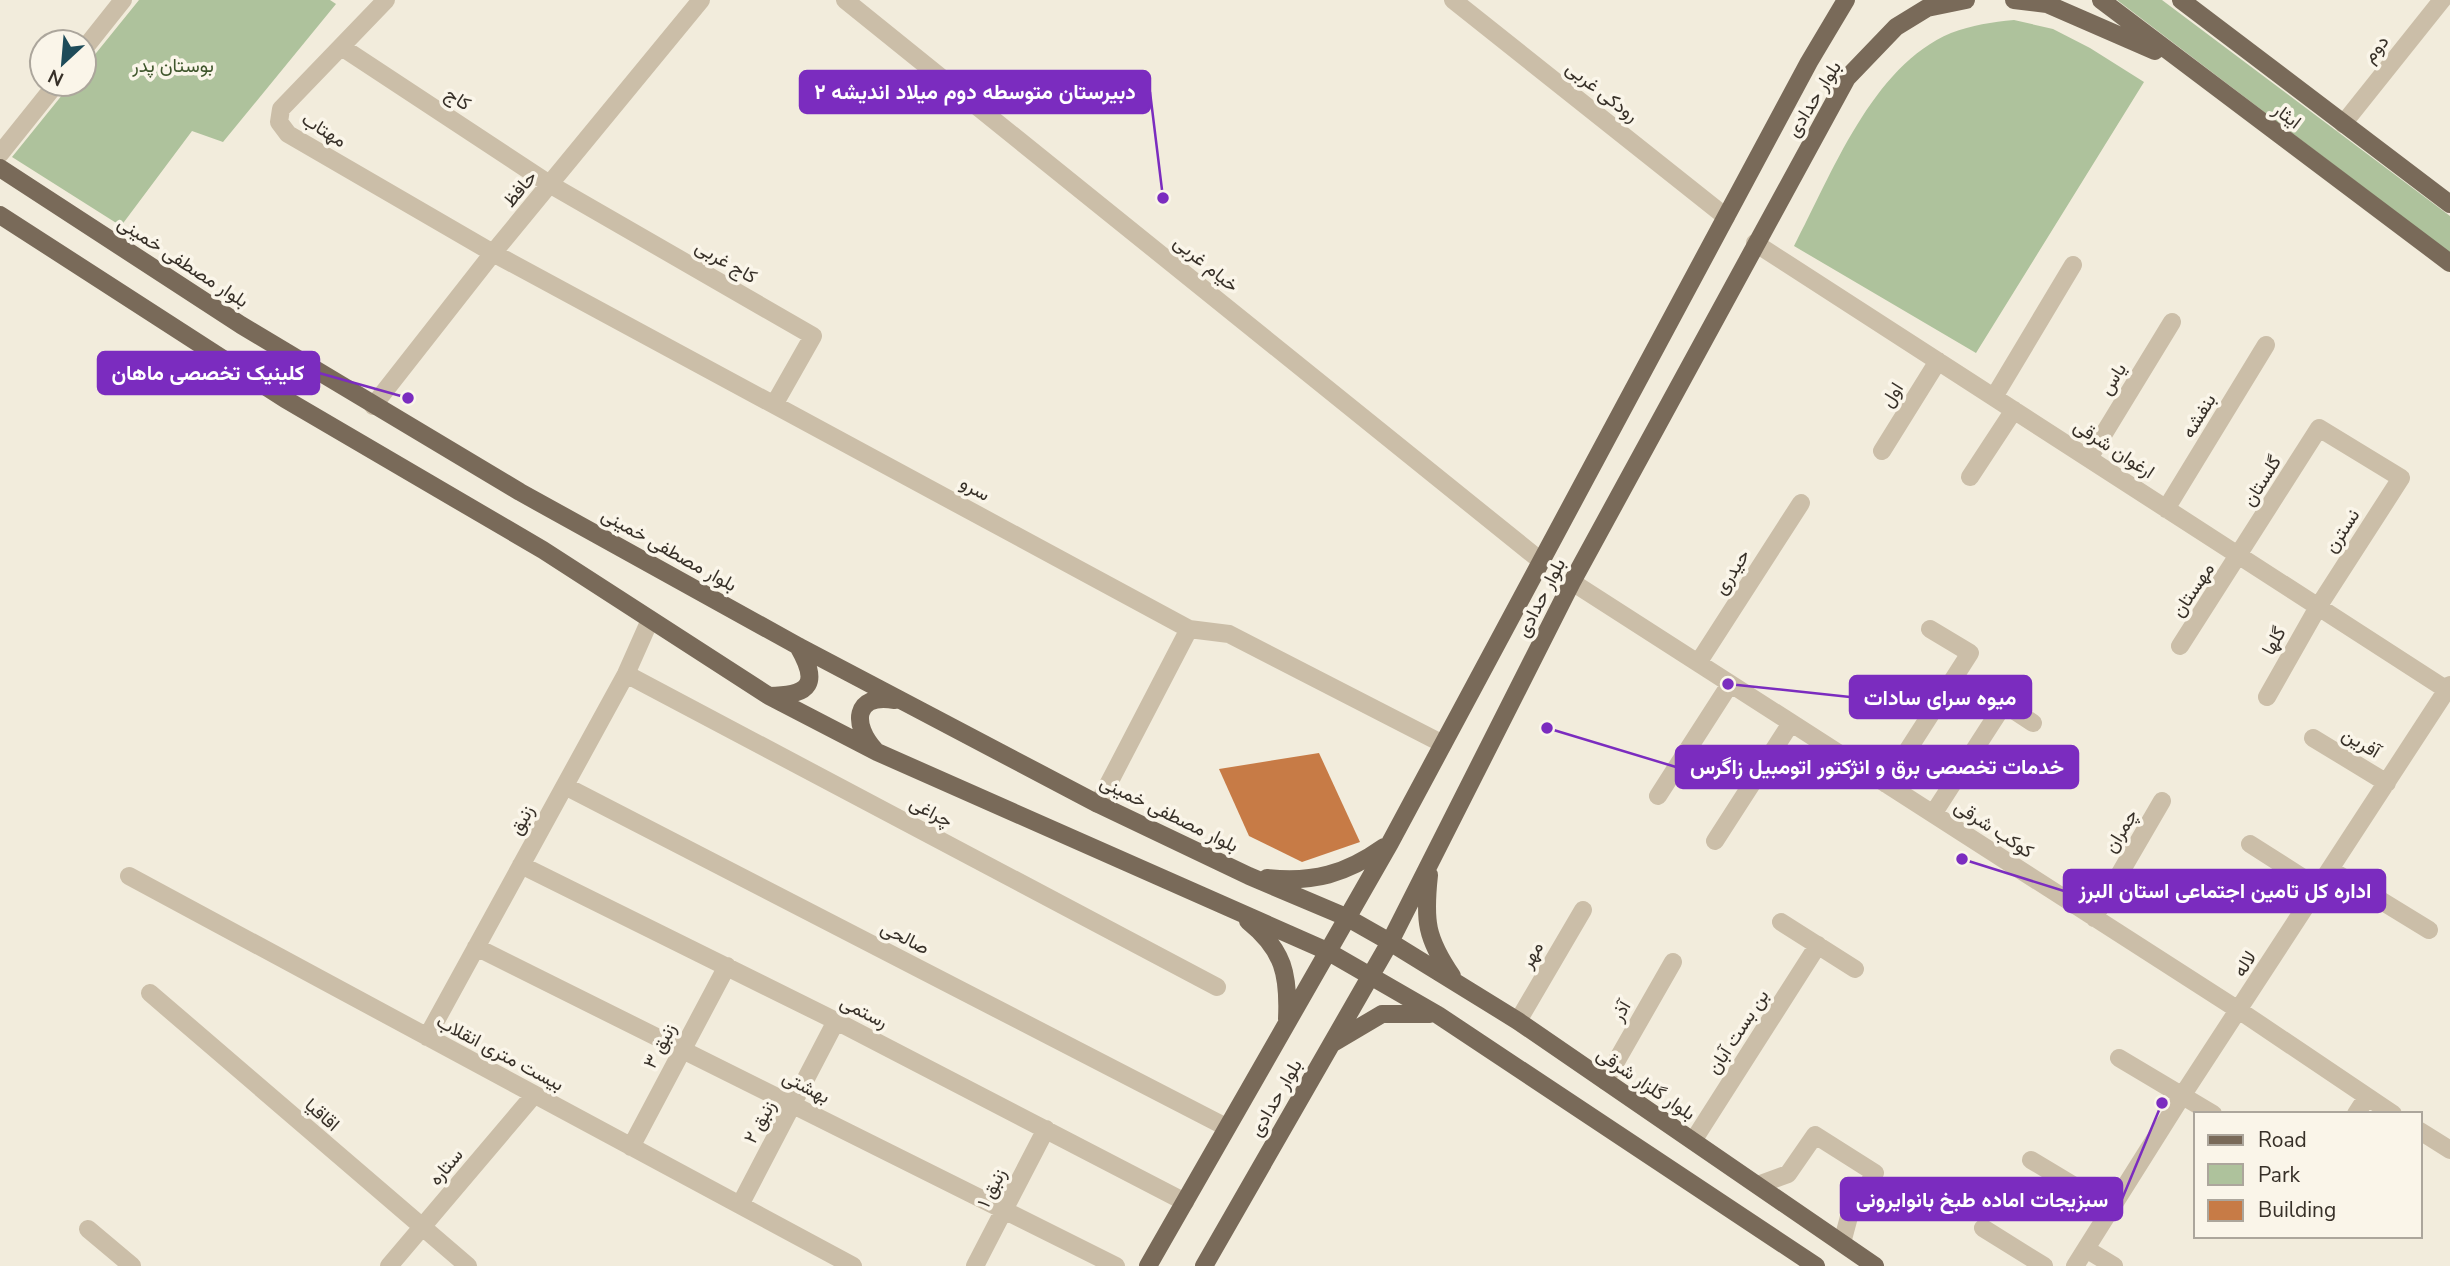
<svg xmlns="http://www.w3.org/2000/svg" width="2450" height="1266" font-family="'Nunito Sans',Vazirmatn,sans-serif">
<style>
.green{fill:#aec29c}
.building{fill:#c77b46}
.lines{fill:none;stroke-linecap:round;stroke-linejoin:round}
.minor{stroke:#cbbea8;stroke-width:18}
.major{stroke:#796a59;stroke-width:18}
.labels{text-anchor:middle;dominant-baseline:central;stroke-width:7;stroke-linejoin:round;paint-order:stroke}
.street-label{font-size:19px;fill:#373028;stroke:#faf5e9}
.park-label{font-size:19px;fill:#3f562c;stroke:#faf5e9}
.leader{fill:none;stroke:#7b2cbf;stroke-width:2.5}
.callout-dot{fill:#7b2cbf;stroke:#faf5e9;stroke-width:2.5}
.callout{fill:#7b2cbf;stroke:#7b2cbf;stroke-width:2.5}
.callout-label{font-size:21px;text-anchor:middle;font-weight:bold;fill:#fff}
</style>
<rect width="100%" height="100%" fill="#f2ecdc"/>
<path class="green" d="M139 0H330L336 4 223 142 192 131 121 226 12 157 71 84H84V68Z
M2117 0H2162L2450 216V253Z
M2014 20 2053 29 2090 48 2144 82 1976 353 1794 246C1832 174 1872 66 1951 33 1972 25 1992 22 2014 20Z"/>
<path class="building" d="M1319 753 1360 842 1302 862 1249 836 1219 769Z"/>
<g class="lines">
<path class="minor" d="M386 0 281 109 279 122 288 134 493 253 1189 629 1229 634 1443 744
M845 0 1541 561
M1453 0 1726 217
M343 48 551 185 813 336 775 403
M84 49 123 0
M2343 124 2442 0
M0 154 56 84
M1755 243 2450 692
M1994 397 2073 265
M373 406 493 253 701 0
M1882 451 1938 361
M2089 458 2172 322
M1970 477 2014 410
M2166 509 2266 345
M1572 582 2240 1011 2393 1114
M2180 646 2319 428 2401 478 2318 607 2267 697
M1698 663 1801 503
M626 674 1217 987
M2313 738 2387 783
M1886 784 1970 653 1930 629
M565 786 1226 1127
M1658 796 1730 684
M1098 804 1189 629
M1933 814 2004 704 2033 723
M1715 841 1791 723
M2250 844 2319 888
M521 865 836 1021 1185 1202
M2331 870 2429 930
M129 876 853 1266
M2094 918 2162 801
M1781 922 1855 969
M476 947 1116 1266
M150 993 468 1266
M1518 1021 1583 910
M427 1037 626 674 650 620
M2119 1058 2213 1114
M1605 1081 1673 962
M2356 1114 2367 1097
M2420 1131 2450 1150
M1693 1141 1818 945
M631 1147 727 966
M2031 1160 2111 1208
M1758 1185 1788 1174 1815 1135 1875 1173 1850 1213 1842 1243
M740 1205 836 1021
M1983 1228 2044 1266
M88 1229 132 1266
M2086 1249 2114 1266
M389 1266 534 1095
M975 1266 1046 1129
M2075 1266 2182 1096 2450 685"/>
<path class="major" d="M2014 0 2047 4 2155 51
M2101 0 2450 263
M2181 0 2450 204
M0 168 241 325 520 492 798 646 1098 804 1249 876 1346 917 1390 942 1518 1021 1875 1266
M0 215 285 399 543 550 769 696 877 752 1327 951 1438 1015 1816 1266
M769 696C812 695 819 683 798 646
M875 750C852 725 853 693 895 700
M1429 875C1424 921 1426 938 1452 976
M1267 878C1313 883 1346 874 1384 847
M1248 921C1284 950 1289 975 1287 1019
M1333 1043 1382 1014H1430
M1148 1266 1390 843 1809 62 1846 0
M1204 1266 1390 942 1572 582 1847 78 1896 27 1927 8 1966 0"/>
</g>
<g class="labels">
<g class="street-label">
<text transform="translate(2376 49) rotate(-51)">دوم</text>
<text transform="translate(1602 92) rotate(38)">رودکی غربی</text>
<text transform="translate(458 99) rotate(33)">کاج</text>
<text transform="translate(1814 99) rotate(-58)">بلوار حدادی</text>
<text transform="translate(2287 116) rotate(37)">ایثار</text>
<text transform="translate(324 130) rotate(32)">مهتاب</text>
<text transform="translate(520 189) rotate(-50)">حافظ</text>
<text transform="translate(183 262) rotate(33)">بلوار مصطفی خمینی</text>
<text transform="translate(726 262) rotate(30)">کاج غربی</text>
<text transform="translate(1206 264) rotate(39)">خیام غربی</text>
<text transform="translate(2113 379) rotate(-58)">یاس</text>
<text transform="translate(1892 395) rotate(-58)">اول</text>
<text transform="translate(2199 416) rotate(-59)">بنفشه</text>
<text transform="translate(2114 449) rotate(33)">ارغوان شرقی</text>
<text transform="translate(2262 481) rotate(-58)">گلستان</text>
<text transform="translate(975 489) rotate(29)">سرو</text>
<text transform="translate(2342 531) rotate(-57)">نسترن</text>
<text transform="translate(669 550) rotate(29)">بلوار مصطفی خمینی</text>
<text transform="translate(1732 572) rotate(-57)">حیدری</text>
<text transform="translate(2193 590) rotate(-56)">مهستان</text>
<text transform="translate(1541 598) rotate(-63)">بلوار حدادی</text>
<text transform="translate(2274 641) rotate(-61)">گلها</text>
<text transform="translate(2361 743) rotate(31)">آفرین</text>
<text transform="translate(931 812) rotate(28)">چراغی</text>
<text transform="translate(1169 814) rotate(26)">بلوار مصطفی خمینی</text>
<text transform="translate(522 820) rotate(-61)">زنبق</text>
<text transform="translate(1994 829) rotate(33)">کوکب شرقی</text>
<text transform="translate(2121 831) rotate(-59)">چمران</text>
<text transform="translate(905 938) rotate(27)">صالحی</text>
<text transform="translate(1532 955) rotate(-60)">مهر</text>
<text transform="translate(2245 964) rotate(-57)">لاله</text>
<text transform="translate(1621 1011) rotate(-60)">آذر</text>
<text transform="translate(864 1012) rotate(27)">رستمی</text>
<text transform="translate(1738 1032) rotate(-57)">بن بست آبان</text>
<text transform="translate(660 1046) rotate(-62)">زنبق ۳</text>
<text transform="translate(500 1053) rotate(28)">بیست متری انقلاب</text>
<text transform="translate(1646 1084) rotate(34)">بلوار گلزار شرقی</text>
<text transform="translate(806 1087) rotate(27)">بهشتی</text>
<text transform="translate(1276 1098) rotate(-60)">بلوار حدادی</text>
<text transform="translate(322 1115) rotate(41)">اقاقیا</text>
<text transform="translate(760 1122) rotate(-62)">زنبق ۲</text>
<text transform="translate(446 1167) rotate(-50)">ستاره</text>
<text transform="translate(992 1188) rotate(-63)">زنبق ۱</text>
</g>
<g class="park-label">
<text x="173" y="66">بوستان پدر</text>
</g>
</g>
<path class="leader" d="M1163 198L1150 92M408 398L319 373M1728 684L1850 697M1547 728L1676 767M1962 859L2064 891M2162 1103L2122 1199"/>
<g class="callout-dot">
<circle cx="1163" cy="198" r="7"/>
<circle cx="408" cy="398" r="7"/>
<circle cx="1728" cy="684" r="7"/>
<circle cx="1547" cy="728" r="7"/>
<circle cx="1962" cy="859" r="7"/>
<circle cx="2162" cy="1103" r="7"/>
</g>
<g class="callout">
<rect x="800" y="71" width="350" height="42" rx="7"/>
<rect x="98" y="352" width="221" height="42" rx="7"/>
<rect x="1850" y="676" width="181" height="42" rx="7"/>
<rect x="1676" y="746" width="402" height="42" rx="7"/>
<rect x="2064" y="870" width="321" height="42" rx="7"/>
<rect x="1841" y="1178" width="281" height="42" rx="7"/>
</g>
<g class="callout-label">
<text x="975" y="99">دبیرستان متوسطه دوم میلاد اندیشه ۲</text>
<text x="208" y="380">کلینیک تخصصی ماهان</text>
<text x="1940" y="705">میوه سرای سادات</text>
<text x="1877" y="774">خدمات تخصصی برق و انژکتور اتومبیل زاگرس</text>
<text x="2225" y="898">اداره کل تامین اجتماعی استان البرز</text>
<text x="1982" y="1207">سبزیجات اماده طبخ بانوایرونی</text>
</g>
<rect x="2194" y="1112" width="228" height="126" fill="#faf5e9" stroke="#aca69c" stroke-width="2"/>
<rect x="2208" y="1135" width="35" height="10" fill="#796a59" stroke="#aca69c" stroke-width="2"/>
<text x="2258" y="1147" font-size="21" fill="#373028">Road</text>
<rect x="2208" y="1164" width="35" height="21" fill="#aec29c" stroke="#aca69c" stroke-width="2"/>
<text x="2258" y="1182" font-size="21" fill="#373028">Park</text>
<rect x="2208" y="1200" width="35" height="21" fill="#c77b46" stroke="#aca69c" stroke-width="2"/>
<text x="2258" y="1217" font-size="21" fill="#373028">Building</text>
<g transform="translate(63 63) rotate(206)"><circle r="33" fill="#faf5e9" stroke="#aca69c" stroke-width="2"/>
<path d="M0-5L12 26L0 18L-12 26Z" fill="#1d4b59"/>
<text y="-10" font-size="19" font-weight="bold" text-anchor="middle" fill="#373028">N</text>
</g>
</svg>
